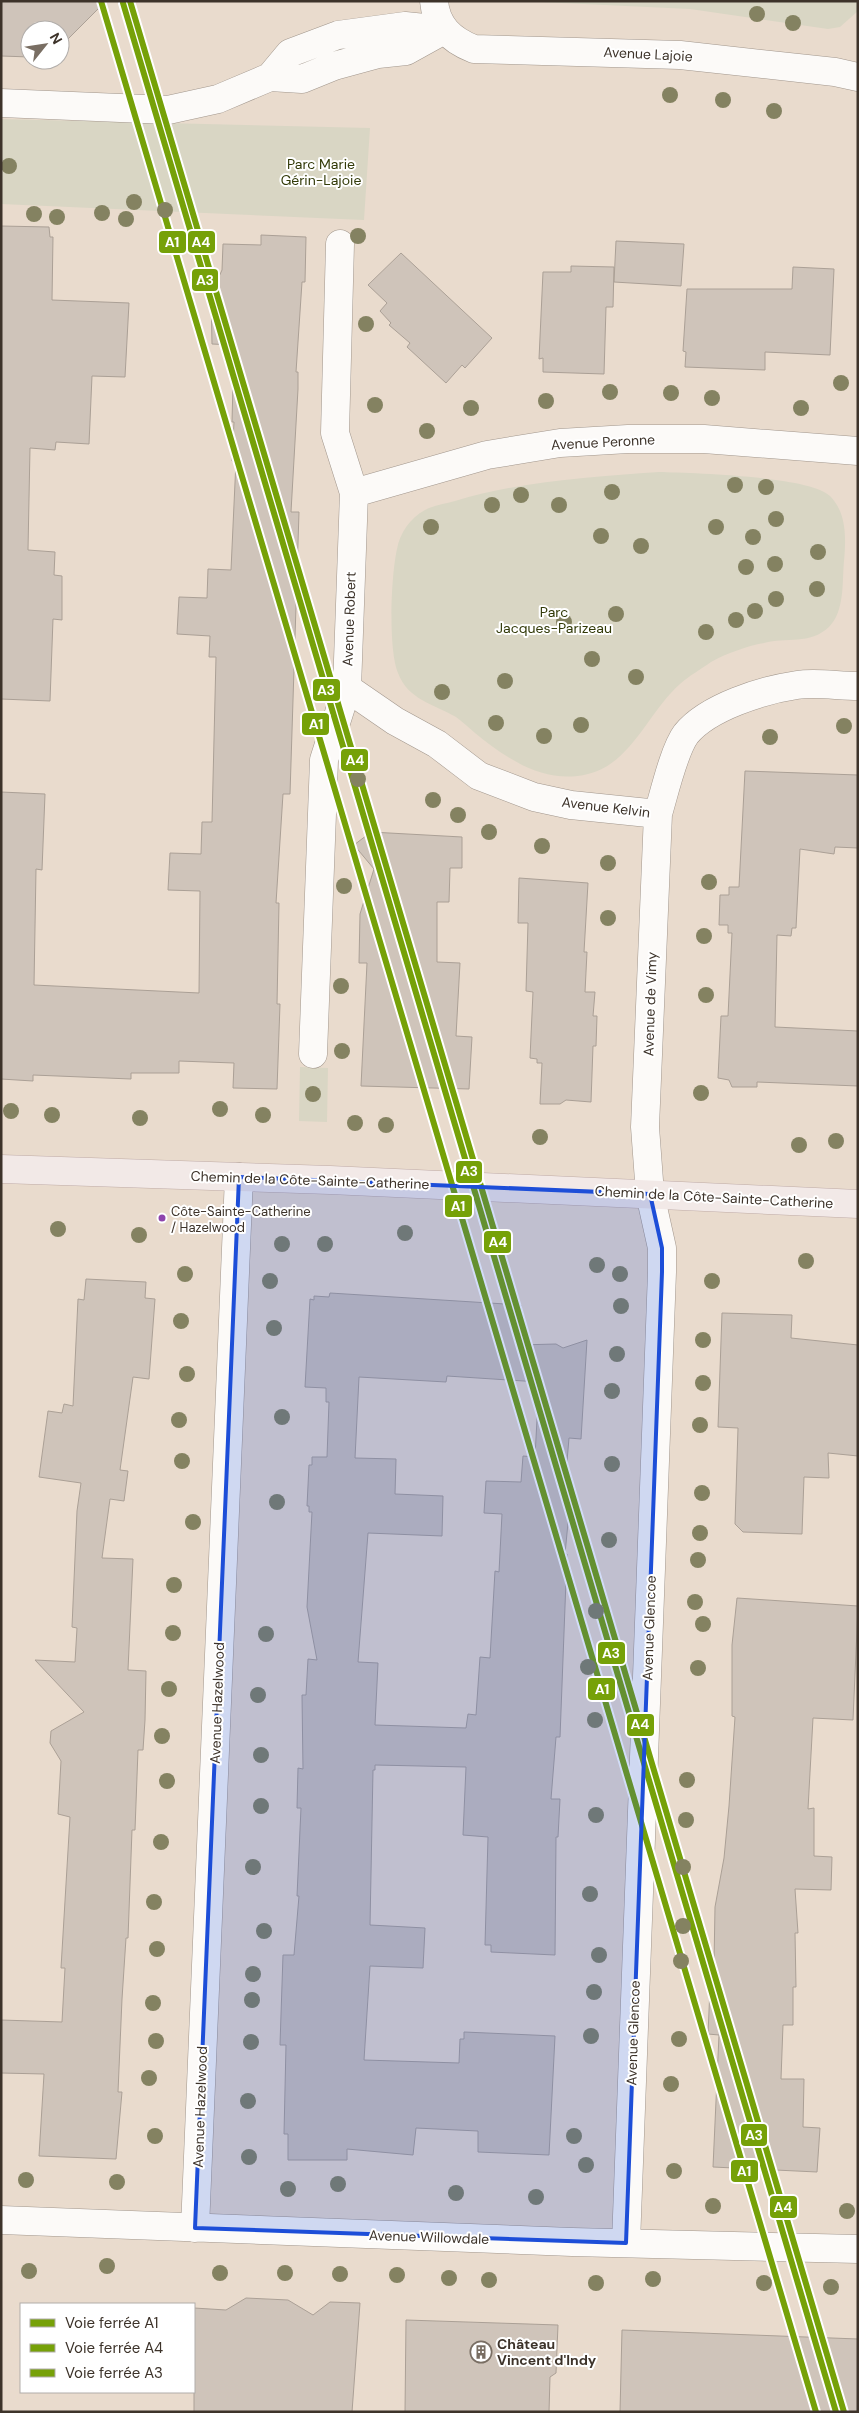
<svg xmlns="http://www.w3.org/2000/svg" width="859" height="2413" font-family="'DM Sans',sans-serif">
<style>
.green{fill:#d9d6c4}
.building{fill:#cfc4ba;stroke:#aba096;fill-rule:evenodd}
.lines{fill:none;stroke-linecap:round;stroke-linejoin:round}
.minor-casing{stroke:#a1968c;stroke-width:29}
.major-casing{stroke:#bfaba6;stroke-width:29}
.minor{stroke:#fcfaf8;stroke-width:28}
.major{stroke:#f2e9e7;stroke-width:28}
.rail-1-casing{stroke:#fff;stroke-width:10}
.rail-2-casing{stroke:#fff;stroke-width:10}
.rail-3-casing{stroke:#fff;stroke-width:10}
.rail-1{stroke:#76a108;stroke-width:6}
.rail-2{stroke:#76a108;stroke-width:6}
.rail-3{stroke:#76a108;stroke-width:6}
.tree{fill:#848261}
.marked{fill:#1d4ed8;fill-opacity:0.2;stroke:#1d4ed8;stroke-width:4;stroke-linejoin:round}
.bus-dot{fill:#8e44ad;stroke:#fff;stroke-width:2}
.labels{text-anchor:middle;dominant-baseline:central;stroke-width:4;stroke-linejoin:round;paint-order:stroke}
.bus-label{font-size:13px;fill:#3d332a;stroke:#fff;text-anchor:start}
.street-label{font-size:14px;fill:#3d332a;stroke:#fff}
.park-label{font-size:14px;fill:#323a08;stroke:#fff}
.poi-label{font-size:14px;font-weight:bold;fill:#3d332a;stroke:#fff;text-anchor:start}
.line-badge{stroke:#fff;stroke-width:2}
.badge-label{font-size:14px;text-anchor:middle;font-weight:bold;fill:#fff}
</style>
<rect width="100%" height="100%" fill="#e9dbcd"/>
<path class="green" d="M519 1H858V11L840 27 828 29 690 9Z
M1 119 370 128 364 220 1 204Z
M659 472C691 473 810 476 830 496 847 513 846 539 844 561 842 582 845 611 829 627 810 645 786 637 764 643 747 646 725 654 711 662 701 669 689 676 680 684 649 711 631 764 588 774 545 785 507 759 475 733 469 728 463 722 456 717 434 704 408 700 398 673 388 649 391 576 397 549 400 533 410 518 425 510 434 505 445 504 455 501 521 481 591 477 659 472Z
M300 1067 328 1068 327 1122 299 1121Z"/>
<path class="building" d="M1 1H106L60 47V30H30V57L1 56Z
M1 226 49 227 50 237H53L52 300 129 303 125 377 92 376 89 444 56 442 55 450 30 448 28 550 55 552 54 575 62 576V620L53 619 50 701 1 699Z
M261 235 306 237 305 282H302L296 372H298V389L291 512H299L290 794H283L276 903H279L277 1004H280L277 1089 233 1088 234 1063 179 1061V1073H131V1079L33 1075V1081L1 1079V792L45 794 42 870 36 869 34 985 199 993 200 891 168 890 170 853 201 854 202 822H212L216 657H209L210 636 177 634 179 597 207 598 208 569 231 570 236 461H232L234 422H232L234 345 212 344 211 294 222 270 223 244 261 245Z
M616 241 684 244 681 286 614 282Z
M401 253 492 338 465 368 462 365 446 383 407 347 410 343 389 325 391 323 380 311 387 303 368 285Z
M571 266 614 267 613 307H606L604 374 543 372V358L539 359 543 272H571Z
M793 267 834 269 830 355 765 352V370L685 367 686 352 683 351 687 289H792Z
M745 771 858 775V848L835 847 834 854 800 849 796 928H792L791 936 777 935 775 1027 858 1031V1086L757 1082V1087H732L729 1080 718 1078 721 1016H728L732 933H728V925H719L720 895H729V887H739Z
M371 832 462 837V868H450L449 902H437V962L460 963 456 1036 472 1037 469 1089 361 1086 367 963H359L360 914 374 869 354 845Z
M519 878 588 883 584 952H587L585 992H595L593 1016H597L596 1046H593L591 1102 566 1100 560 1104H540L542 1063H537V1059L530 1058 533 992 526 991 528 923H518Z
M86 1279 146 1282 145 1298 155 1299 149 1379 133 1377 120 1470 128 1471 124 1501 110 1499 102 1558 133 1559 128 1670 146 1671 145 1720 143 1750H138L135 1830H132L128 1938H126L122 1999 118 2092H122L116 2159 39 2156 44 2074 1 2073V2020L62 2022 65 1968H61L70 1817 58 1814 61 1761 50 1743 51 1731 84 1712 35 1660 75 1662 77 1628 72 1627 77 1511 81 1483 39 1477 48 1411 62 1413 64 1404 73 1406 78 1299 84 1300Z
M330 1293 521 1305 518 1345 556 1344 563 1348 587 1340 581 1439 569 1438 566 1473 576 1493 570 1502 565 1554H567L560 1737H556L551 1799H560L558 1837H556L555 1955 491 1952V1945H485L488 1837 463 1835 466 1767 375 1765V1770H373L370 1925 425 1928 423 1968 370 1966 364 2060 459 2063 460 2039H464V2032L555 2036 549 2155 478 2152V2131L416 2128 413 2155 347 2149V2160H288V2134H284L286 2045H280L283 1955H294L299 1896H297L301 1808H297L298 1768 303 1769 302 1695H306L308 1659 317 1660 307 1607 312 1512H309V1506H307L309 1465H312V1457H327L329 1402H326V1388L305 1387 310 1299 314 1300V1296L329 1297ZM447 1376 539 1382 535 1457 523 1456 521 1482 486 1481 484 1513 502 1514 499 1572 495 1571 490 1658 480 1657 476 1715 468 1714 466 1728 375 1725 378 1663 358 1662 368 1533 442 1536 443 1496 395 1494 396 1459 355 1458 359 1377 446 1382Z
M722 1313 792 1315 791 1338 858 1345V1456L828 1453 829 1478 804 1477 802 1534 743 1532 735 1524 738 1428 718 1427Z
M737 1598 858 1606 853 1720 813 1718 808 1809 814 1808V1856L832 1857 831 1890 795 1889 798 1933H795L796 1987H793V2025H783L781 2079H804L803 2127 820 2128 817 2172 713 2167 719 2035 708 2034 711 1965 714 1964 715 1907 724 1858 729 1806 735 1717 732 1716V1645Z
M246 2298 288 2300 313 2315 330 2302 360 2303 352 2412H194V2308L226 2310Z
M406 2320 558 2325 556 2373 550 2377 549 2412H405Z
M622 2330 858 2339V2412H620Z"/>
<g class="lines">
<g class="minor-casing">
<path id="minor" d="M434 1C436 26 451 40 474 49L680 55 835 72 858 77
M270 77 290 53 338 35 405 26 444 30
M1 103 168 110 218 99 270 77 302 79 334 66 378 54 406 51 444 30
M354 493 487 455 560 443 628 439H704L858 451
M347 688 395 721 437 744 479 776 534 797 571 805 658 814
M313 1054 324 760 347 688 354 493 335 433 340 244
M1 2220 572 2242 858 2249
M195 2228 239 1177
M626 2243 662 1272V1248L650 1194 645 1127 658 814C664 794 674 750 686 734 708 707 763 690 797 685 816 682 838 686 858 686"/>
</g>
<g class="major-casing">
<path id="major" d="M1 1169 330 1180 858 1204"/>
</g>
<use href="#minor" class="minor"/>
<use href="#major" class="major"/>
<g class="rail-1-casing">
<path id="rail-1" d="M101 1 816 2412"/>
</g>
<g class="rail-2-casing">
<path id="rail-2" d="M130 1 844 2412"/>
</g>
<g class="rail-3-casing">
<path id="rail-3" d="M123 3 836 2412"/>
</g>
<use href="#rail-1" class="rail-1"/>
<use href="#rail-2" class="rail-2"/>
<use href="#rail-3" class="rail-3"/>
</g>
<g class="tree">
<circle cx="757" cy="14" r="8"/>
<circle cx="793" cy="23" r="8"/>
<circle cx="670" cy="95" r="8"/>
<circle cx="723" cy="100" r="8"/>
<circle cx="774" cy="111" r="8"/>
<circle cx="9" cy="166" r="8"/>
<circle cx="134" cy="202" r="8"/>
<circle cx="165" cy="210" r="8"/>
<circle cx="102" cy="213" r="8"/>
<circle cx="34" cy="214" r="8"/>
<circle cx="57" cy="217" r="8"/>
<circle cx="126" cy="219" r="8"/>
<circle cx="358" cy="236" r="8"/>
<circle cx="366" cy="324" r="8"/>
<circle cx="841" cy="383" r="8"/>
<circle cx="610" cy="392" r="8"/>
<circle cx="671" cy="393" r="8"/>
<circle cx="712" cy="398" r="8"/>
<circle cx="546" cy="401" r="8"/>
<circle cx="375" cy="405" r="8"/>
<circle cx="471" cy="408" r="8"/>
<circle cx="801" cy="408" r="8"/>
<circle cx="427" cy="431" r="8"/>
<circle cx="735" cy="485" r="8"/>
<circle cx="766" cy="487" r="8"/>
<circle cx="612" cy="492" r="8"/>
<circle cx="521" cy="495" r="8"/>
<circle cx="492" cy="505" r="8"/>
<circle cx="559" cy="505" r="8"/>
<circle cx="776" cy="519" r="8"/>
<circle cx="431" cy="527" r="8"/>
<circle cx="716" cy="527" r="8"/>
<circle cx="601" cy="536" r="8"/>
<circle cx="753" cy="537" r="8"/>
<circle cx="641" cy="546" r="8"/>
<circle cx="818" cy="552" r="8"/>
<circle cx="775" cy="564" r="8"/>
<circle cx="746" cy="567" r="8"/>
<circle cx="817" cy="589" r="8"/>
<circle cx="776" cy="599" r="8"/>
<circle cx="755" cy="611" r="8"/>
<circle cx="616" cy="614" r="8"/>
<circle cx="736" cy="620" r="8"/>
<circle cx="564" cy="622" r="8"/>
<circle cx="706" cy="632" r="8"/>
<circle cx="592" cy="659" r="8"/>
<circle cx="636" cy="677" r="8"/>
<circle cx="505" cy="681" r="8"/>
<circle cx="442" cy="692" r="8"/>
<circle cx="496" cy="723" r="8"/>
<circle cx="581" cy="725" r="8"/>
<circle cx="844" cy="726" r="8"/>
<circle cx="544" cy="736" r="8"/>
<circle cx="770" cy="737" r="8"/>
<circle cx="358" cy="779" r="8"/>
<circle cx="433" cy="800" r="8"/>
<circle cx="458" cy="815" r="8"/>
<circle cx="489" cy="832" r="8"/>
<circle cx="542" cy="846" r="8"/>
<circle cx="608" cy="863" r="8"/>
<circle cx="709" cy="882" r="8"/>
<circle cx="344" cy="886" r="8"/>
<circle cx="608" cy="918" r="8"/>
<circle cx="704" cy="936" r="8"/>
<circle cx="341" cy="986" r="8"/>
<circle cx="706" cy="995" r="8"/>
<circle cx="342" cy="1051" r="8"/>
<circle cx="701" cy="1093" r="8"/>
<circle cx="313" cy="1094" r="8"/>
<circle cx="220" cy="1109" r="8"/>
<circle cx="11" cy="1111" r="8"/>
<circle cx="52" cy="1115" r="8"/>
<circle cx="263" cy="1115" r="8"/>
<circle cx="140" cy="1118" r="8"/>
<circle cx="355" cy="1123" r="8"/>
<circle cx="386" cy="1125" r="8"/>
<circle cx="540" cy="1137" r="8"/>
<circle cx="836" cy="1141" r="8"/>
<circle cx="799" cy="1145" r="8"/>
<circle cx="58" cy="1229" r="8"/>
<circle cx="405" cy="1233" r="8"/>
<circle cx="139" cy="1235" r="8"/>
<circle cx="282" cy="1244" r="8"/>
<circle cx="325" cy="1244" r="8"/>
<circle cx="806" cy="1261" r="8"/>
<circle cx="597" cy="1265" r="8"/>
<circle cx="185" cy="1274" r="8"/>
<circle cx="620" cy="1274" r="8"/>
<circle cx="270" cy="1281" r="8"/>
<circle cx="712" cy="1281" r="8"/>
<circle cx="621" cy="1306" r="8"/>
<circle cx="181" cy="1321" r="8"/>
<circle cx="274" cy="1328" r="8"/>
<circle cx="703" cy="1340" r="8"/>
<circle cx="617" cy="1354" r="8"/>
<circle cx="187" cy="1374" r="8"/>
<circle cx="703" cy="1383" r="8"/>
<circle cx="612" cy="1391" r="8"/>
<circle cx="282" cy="1417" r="8"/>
<circle cx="179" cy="1420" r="8"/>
<circle cx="700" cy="1425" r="8"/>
<circle cx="182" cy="1461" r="8"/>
<circle cx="612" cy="1464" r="8"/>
<circle cx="702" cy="1493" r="8"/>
<circle cx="277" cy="1502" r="8"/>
<circle cx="193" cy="1522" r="8"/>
<circle cx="700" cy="1533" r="8"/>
<circle cx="609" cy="1540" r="8"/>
<circle cx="698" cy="1560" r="8"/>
<circle cx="174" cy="1585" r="8"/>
<circle cx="695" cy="1602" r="8"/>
<circle cx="596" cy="1611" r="8"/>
<circle cx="703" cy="1624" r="8"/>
<circle cx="173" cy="1633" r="8"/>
<circle cx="266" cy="1634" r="8"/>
<circle cx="588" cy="1667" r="8"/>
<circle cx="698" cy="1668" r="8"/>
<circle cx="169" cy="1689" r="8"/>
<circle cx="258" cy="1695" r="8"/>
<circle cx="595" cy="1720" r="8"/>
<circle cx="162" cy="1736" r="8"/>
<circle cx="261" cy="1755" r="8"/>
<circle cx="687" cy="1780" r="8"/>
<circle cx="167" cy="1781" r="8"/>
<circle cx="261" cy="1806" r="8"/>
<circle cx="596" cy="1815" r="8"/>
<circle cx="686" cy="1820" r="8"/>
<circle cx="161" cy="1842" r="8"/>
<circle cx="253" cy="1867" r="8"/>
<circle cx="683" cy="1867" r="8"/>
<circle cx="590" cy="1894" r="8"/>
<circle cx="154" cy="1902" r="8"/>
<circle cx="683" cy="1926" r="8"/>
<circle cx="264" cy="1931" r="8"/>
<circle cx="157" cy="1949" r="8"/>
<circle cx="599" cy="1955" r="8"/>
<circle cx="681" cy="1961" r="8"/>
<circle cx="253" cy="1974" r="8"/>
<circle cx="594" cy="1992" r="8"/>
<circle cx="252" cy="2000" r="8"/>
<circle cx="153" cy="2003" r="8"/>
<circle cx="591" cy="2036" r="8"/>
<circle cx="679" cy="2039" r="8"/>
<circle cx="156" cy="2041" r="8"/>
<circle cx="251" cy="2042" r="8"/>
<circle cx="149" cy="2078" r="8"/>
<circle cx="671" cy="2084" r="8"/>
<circle cx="248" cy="2101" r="8"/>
<circle cx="155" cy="2136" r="8"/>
<circle cx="574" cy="2136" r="8"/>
<circle cx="249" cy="2157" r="8"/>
<circle cx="586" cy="2165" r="8"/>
<circle cx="674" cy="2171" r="8"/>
<circle cx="26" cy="2180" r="8"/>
<circle cx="117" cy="2182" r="8"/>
<circle cx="338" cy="2184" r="8"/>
<circle cx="288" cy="2189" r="8"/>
<circle cx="456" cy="2193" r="8"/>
<circle cx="536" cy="2197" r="8"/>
<circle cx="713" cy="2206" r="8"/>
<circle cx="780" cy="2207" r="8"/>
<circle cx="847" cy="2211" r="8"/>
<circle cx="107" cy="2266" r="8"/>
<circle cx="29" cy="2271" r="8"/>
<circle cx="220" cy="2273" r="8"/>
<circle cx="285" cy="2273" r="8"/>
<circle cx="340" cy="2274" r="8"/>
<circle cx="397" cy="2275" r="8"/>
<circle cx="449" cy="2278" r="8"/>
<circle cx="653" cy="2279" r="8"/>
<circle cx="489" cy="2280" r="8"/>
<circle cx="596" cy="2283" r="8"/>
<circle cx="764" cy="2283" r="8"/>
<circle cx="831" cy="2287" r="8"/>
</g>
<path class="marked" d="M239 1177 650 1194 662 1248V1272L626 2243 195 2228Z"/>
<defs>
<g id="building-ring" transform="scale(1.125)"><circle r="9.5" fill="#fff" stroke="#796e63" stroke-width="1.5"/><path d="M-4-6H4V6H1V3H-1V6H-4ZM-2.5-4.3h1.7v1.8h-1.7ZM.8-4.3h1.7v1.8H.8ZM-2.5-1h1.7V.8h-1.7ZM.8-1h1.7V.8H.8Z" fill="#796e63"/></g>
</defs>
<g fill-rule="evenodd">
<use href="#building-ring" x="481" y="2352"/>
</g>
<circle class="bus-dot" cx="162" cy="1218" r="4.5"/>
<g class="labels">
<g class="bus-label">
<text x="171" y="1211">Côte-Sainte-Catherine<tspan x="171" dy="16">/ Hazelwood</tspan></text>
</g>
<g class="street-label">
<text transform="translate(648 54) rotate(3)">Avenue Lajoie</text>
<text transform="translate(603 442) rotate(-3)">Avenue Peronne</text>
<text transform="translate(349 619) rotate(-88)">Avenue Robert</text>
<text transform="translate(606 807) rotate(7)">Avenue Kelvin</text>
<text transform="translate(650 1004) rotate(-88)">Avenue de Vimy</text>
<text transform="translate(310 1180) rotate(2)">Chemin de la Côte-Sainte-Catherine</text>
<text transform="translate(714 1197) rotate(3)">Chemin de la Côte-Sainte-Catherine</text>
<text transform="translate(649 1628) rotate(-88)">Avenue Glencoe</text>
<text transform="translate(217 1703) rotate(-88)">Avenue Hazelwood</text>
<text transform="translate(633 2033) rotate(-88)">Avenue Glencoe</text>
<text transform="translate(200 2107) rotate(-88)">Avenue Hazelwood</text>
<text transform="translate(429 2237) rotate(2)">Avenue Willowdale</text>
</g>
<g class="park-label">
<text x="321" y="164">Parc Marie<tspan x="321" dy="16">Gérin-Lajoie</tspan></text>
<text x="554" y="612">Parc<tspan x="554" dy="16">Jacques-Parizeau</tspan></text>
</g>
<g class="poi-label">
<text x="497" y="2344">Château<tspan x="497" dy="16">Vincent d'Indy</tspan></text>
</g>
</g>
<g class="line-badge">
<rect x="158" y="230" width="29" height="24" rx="5" fill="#76a108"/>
<rect x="187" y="230" width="29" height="24" rx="5" fill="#76a108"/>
<rect x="191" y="268" width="28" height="24" rx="5" fill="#76a108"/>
<rect x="312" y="678" width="29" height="24" rx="5" fill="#76a108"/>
<rect x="301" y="712" width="29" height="24" rx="5" fill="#76a108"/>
<rect x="340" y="748" width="29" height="24" rx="5" fill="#76a108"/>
<rect x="455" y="1160" width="28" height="24" rx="5" fill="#76a108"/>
<rect x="444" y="1194" width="29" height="24" rx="5" fill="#76a108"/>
<rect x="483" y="1230" width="29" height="24" rx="5" fill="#76a108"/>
<rect x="597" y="1641" width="29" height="24" rx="5" fill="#76a108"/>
<rect x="587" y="1677" width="29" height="24" rx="5" fill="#76a108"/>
<rect x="626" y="1713" width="29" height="24" rx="5" fill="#76a108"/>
<rect x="740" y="2123" width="28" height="24" rx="5" fill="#76a108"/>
<rect x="730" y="2159" width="29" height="24" rx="5" fill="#76a108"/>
<rect x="769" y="2195" width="29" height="24" rx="5" fill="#76a108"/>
</g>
<g class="badge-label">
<text x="172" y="247">A1</text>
<text x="201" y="247">A4</text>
<text x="205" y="285">A3</text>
<text x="326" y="695">A3</text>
<text x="316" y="729">A1</text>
<text x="355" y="765">A4</text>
<text x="469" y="1176">A3</text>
<text x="458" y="1211">A1</text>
<text x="498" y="1247">A4</text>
<text x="611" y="1658">A3</text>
<text x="602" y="1694">A1</text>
<text x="640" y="1729">A4</text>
<text x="754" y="2140">A3</text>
<text x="744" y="2176">A1</text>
<text x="783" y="2212">A4</text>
</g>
<rect width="859" height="2413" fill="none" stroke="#3d332a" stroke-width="5"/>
<rect x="20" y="2303" width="175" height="90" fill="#ffffff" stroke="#b1adaa"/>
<rect x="30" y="2319" width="25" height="8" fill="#76a108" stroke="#b1adaa"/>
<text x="65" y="2328" font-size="15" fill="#3d332a">Voie ferrée A1</text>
<rect x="30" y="2344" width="25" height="8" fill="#76a108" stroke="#b1adaa"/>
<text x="65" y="2353" font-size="15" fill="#3d332a">Voie ferrée A4</text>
<rect x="30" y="2369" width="25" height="8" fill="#76a108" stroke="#b1adaa"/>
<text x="65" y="2378" font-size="15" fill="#3d332a">Voie ferrée A3</text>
<g transform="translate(45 45) rotate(60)"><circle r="24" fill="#ffffff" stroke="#b1adaa"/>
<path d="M0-4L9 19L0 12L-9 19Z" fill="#796e63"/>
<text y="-8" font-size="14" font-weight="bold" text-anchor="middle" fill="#3d332a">N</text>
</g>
</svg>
